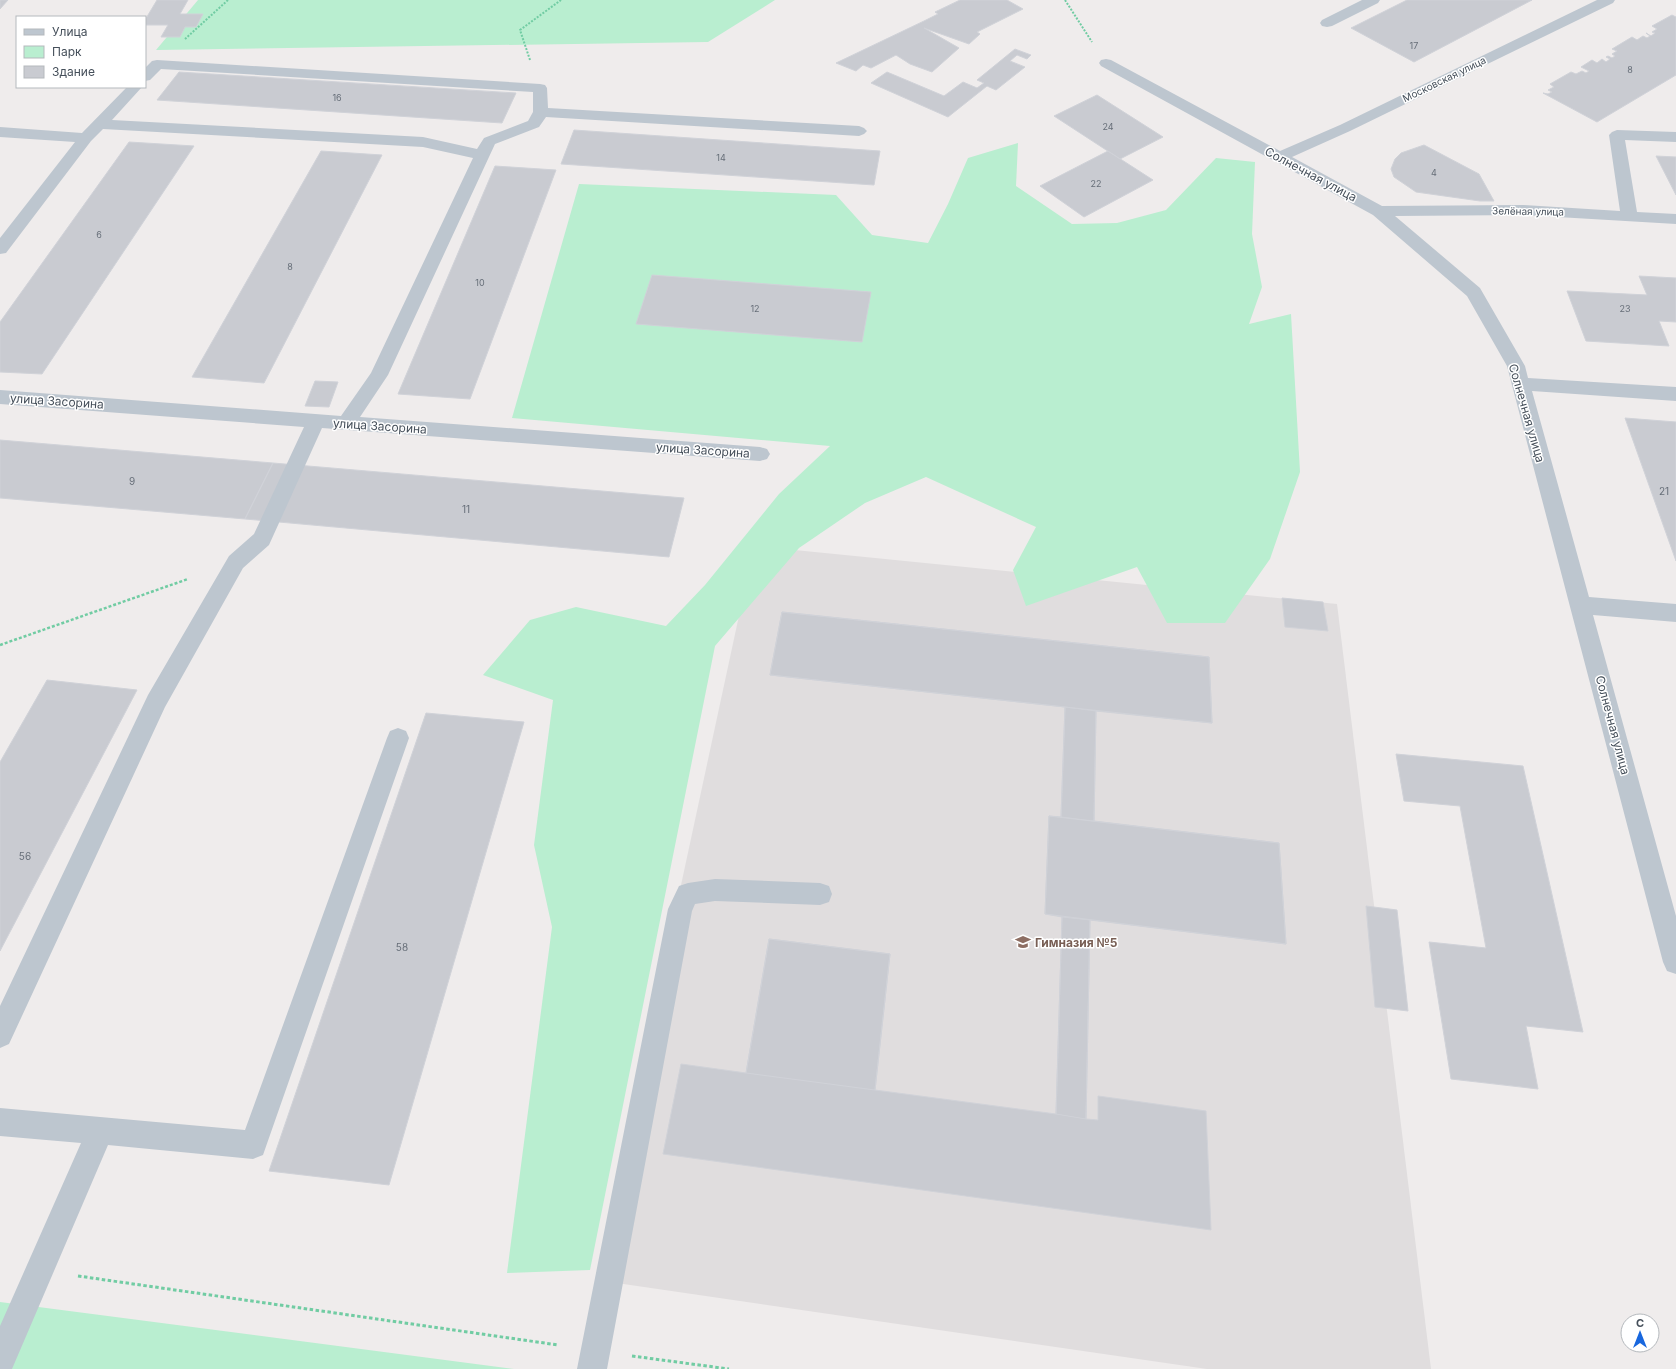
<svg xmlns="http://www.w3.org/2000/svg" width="1676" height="1369" font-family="Inter,sans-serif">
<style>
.education{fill:#e0ddde}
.green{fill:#b9eed0}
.building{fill:#c9cbd1;stroke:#d0d2d8}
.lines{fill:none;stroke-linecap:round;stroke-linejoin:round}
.path-far2{stroke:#71cca3;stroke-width:2;stroke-dasharray:2 1.5;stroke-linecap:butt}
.path-far1{stroke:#71cca3;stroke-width:2.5;stroke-dasharray:3 2;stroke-linecap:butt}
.path{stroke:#71cca3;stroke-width:3;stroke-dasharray:3.5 2.5;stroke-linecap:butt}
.minor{fill:#bdc6cf;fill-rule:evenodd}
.labels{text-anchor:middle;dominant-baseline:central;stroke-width:3;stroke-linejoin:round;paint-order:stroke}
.far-number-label{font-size:9px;fill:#666e78}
.far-street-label{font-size:10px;fill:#454f5a;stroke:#fff}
.number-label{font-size:10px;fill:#666e78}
.street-label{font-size:12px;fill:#454f5a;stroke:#fff}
.education-label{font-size:12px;font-weight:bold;fill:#785e54;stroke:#fff;text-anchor:start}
</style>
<rect width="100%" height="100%" fill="#efecec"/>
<path class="education" d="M754 546 1337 604 1431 1369H1207L596 1280Z"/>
<path class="green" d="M198 0H775L708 42 156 50Z
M1018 143 1016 186 1072 224 1117 223 1166 210 1216 158 1255 162 1252 234 1262 287 1249 324 1291 314 1300 472 1270 559 1225 623H1167L1137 567 1026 606 1013 570 1036 527 926 477 865 503 799 548 715 646 590 1270 507 1273 552 927 534 845 553 700 483 675 530 620 576 607 666 626 705 585 779 494 830 446 512 418 579 184 836 195 872 235 928 243 948 204 968 158Z
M0 1302 514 1369H0Z"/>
<path class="building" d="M0 0H8L0 9Z
M157 0H188L180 14H203L196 27H185L180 37H161L168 25H145V20Z
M960 0H1007L1023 9 977 32 980 34 969 44 924 28 959 48 932 72 910 64 896 55 871 68 863 65 856 71 836 63 924 21 938 14 935 12Z
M1407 0H1532L1414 62 1351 28Z
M1672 15 1676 17V75L1597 122 1543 93 1548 94 1552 92 1548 90 1554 87 1550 84 1571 72 1576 74 1582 71 1586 73 1589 71 1581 67 1592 60 1597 63 1602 59 1606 62 1610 59 1606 57 1608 56 1612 58 1615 56 1612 54 1617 51 1612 49 1632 37 1637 40 1643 36 1647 38 1650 36 1646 33 1651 36 1655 33 1652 32 1657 29 1652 26Z
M1015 49 1031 55 1027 59 1017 55 1010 61 1025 67 996 90 987 86 948 117 871 83 887 72 944 96 963 82 977 88 984 83 977 80Z
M179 72 516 93 502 123 157 100Z
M1097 95 1163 137 1120 159 1054 116Z
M574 130 880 151 874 185 561 164Z
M129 142 194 146 42 374 0 372V322Z
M1424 145 1479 174 1494 201H1480L1416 192 1394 177 1391 169 1395 159 1401 153Z
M321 151 382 155 264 383 192 377Z
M1108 151 1153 180 1084 217 1040 186Z
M1656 156 1676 157V195Z
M495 166 556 170 470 399 398 394Z
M652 275 871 292 862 342 636 324Z
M1639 276 1676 278V322L1659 321 1669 346 1586 341 1567 291 1647 295Z
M315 381 338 382 329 407 305 406Z
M1625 418 1676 422V561Z
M0 440 273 463 245 519 0 498Z
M273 463 684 498 669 557 245 519Z
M1282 598 1323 602 1328 631 1285 627Z
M782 612 1209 657 1212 723 770 675Z
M782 612 1209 657 1212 723 1096 711 1094 821 1279 843 1286 944 1090 920 1086 1119 1098 1120V1096L1206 1111 1211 1230 663 1154 681 1064 746 1073 769 939 890 954 875 1090 1056 1114 1062 917 1045 914 1049 816 1061 817 1065 707 770 675Z
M47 680 137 690 0 951V762Z
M1065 707 1096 711 1094 821 1061 817Z
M426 713 524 722 389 1185 269 1171Z
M1396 754 1523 766 1583 1032 1526 1026 1538 1089 1451 1079 1429 942 1486 948 1460 806 1404 801Z
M1049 816 1279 843 1286 944 1045 914Z
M1366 906 1397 910 1408 1011 1375 1007Z
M1062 917 1090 920 1086 1119 1056 1114Z
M769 939 890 954 875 1090 746 1073Z"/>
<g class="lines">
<path class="path-far2" d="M1065 0 1092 42
M185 39 228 0
M530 60 520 30 561 0"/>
<path class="path-far1" d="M0 645 188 579"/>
<path class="path" d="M78 1276 558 1345
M632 1356 729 1369"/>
<path class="minor" d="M1362 0H1380L1378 3 1332 26 1327 27 1322 26 1320 23 1322 20Z
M1597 0H1615L1613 3 1350 131 1292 157 1382 206 1524 205 1620 211 1609 135 1612 132 1617 130 1676 132V142L1625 140 1637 212 1676 214V224L1524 215 1395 216 1480 288 1525 366 1528 378 1676 387V401L1532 391 1589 597 1676 604V622L1593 615 1676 916V974L1667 971 1663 962 1507 366 1467 296 1373 215 1101 66 1099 63 1101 60 1106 59 1111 60 1280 151 1340 125Z
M157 60 540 84 545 85 547 88 548 108 859 126 864 128 867 131 864 134 859 136 546 117 539 127 495 144 388 375 360 417 760 447 767 449 770 454 767 459 760 461 322 428 269 545 243 568 165 707 9 1044 0 1048V1006L148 695 229 556 254 534 304 427 0 404V390L341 416 371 373 473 158 423 147 103 129 91 141 6 253 0 254V238L75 142 0 137V127L82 133 127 87H142L112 120 423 137 477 149 484 138 528 121 533 112V92L161 69 150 80 145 81V68L152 61Z
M398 728 406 731 409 738 263 1155 253 1159 108 1145 12 1369H0V1326L81 1143 0 1136V1108L245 1130 387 738 390 731Z
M715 879 820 883 829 886 832 894 829 902 820 905 715 901 695 904 692 911 607 1369H577L668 909 679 886 688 883Z"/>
</g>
<defs>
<g id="school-bare" transform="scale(1.2)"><path d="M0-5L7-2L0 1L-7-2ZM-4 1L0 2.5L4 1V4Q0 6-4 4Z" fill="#8d6e63" stroke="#fff" stroke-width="2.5" paint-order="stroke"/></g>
</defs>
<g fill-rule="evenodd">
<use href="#school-bare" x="1023" y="942"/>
</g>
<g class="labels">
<g class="far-number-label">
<text x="1414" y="45">17</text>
<text x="1630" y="69">8</text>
<text x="337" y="97">16</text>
<text x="1108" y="126">24</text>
<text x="721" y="157">14</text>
<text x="1434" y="172">4</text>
<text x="1096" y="183">22</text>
<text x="99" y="234">6</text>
<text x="290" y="266">8</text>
<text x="480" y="282">10</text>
<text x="755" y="308">12</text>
<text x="1625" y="308">23</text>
</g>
<g class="far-street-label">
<text transform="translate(1444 79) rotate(-26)">Московская улица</text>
<text transform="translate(1528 211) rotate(1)">Зелёная улица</text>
</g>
<g class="number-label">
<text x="132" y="481">9</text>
<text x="1664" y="491">21</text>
<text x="466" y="509">11</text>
<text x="25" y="856">56</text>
<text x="402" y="947">58</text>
</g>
<g class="street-label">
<text transform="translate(1311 174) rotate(28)">Солнечная улица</text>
<text transform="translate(57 401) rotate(4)">улица Засорина</text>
<text transform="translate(1527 413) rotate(74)">Солнечная улица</text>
<text transform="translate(380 426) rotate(4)">улица Засорина</text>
<text transform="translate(703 450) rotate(4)">улица Засорина</text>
<text transform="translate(1613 725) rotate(75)">Солнечная улица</text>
</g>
<g class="education-label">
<text x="1035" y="942">Гимназия №5</text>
</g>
</g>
<rect x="16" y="16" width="130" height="72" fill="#ffffff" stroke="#b5b9bd"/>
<rect x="24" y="29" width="20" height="6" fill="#bdc6cf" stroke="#b5b9bd"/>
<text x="52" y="36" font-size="12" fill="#454f5a">Улица</text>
<rect x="24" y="46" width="20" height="12" fill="#b9eed0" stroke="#b5b9bd"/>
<text x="52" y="56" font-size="12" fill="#454f5a">Парк</text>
<rect x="24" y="66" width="20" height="12" fill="#c9cbd1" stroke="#b5b9bd"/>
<text x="52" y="76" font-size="12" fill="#454f5a">Здание</text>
<g transform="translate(1640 1333)"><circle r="19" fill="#ffffff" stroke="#b5b9bd"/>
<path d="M0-3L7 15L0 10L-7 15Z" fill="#1867de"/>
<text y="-6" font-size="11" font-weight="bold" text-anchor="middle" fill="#454f5a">С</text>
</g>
</svg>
